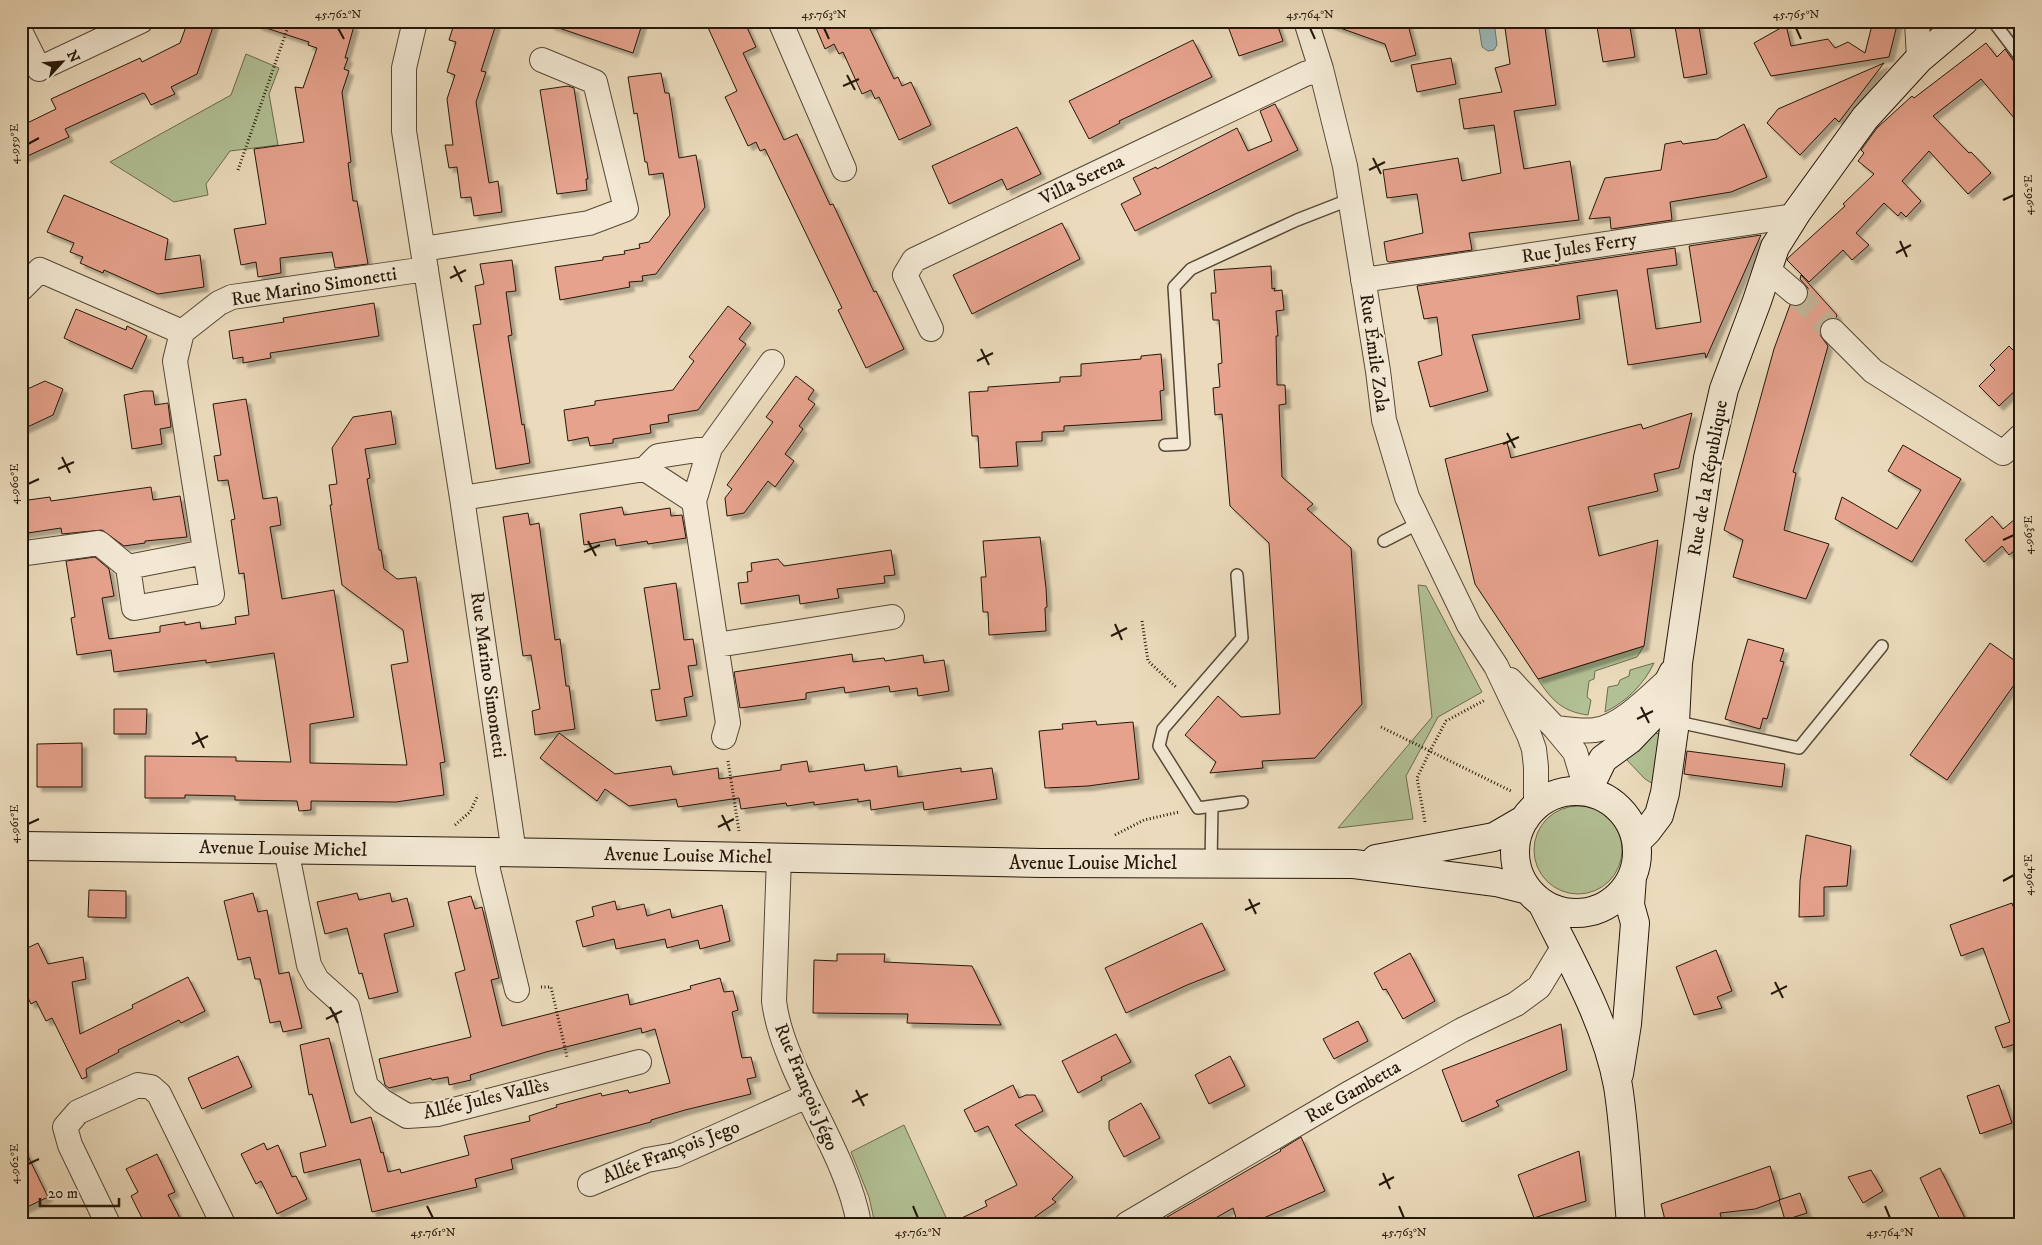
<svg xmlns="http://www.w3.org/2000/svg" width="2042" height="1245" font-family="'IM FELL DW Pica',serif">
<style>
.green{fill:#b2c195;stroke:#6b6c4f}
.water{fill:#9cb9ba;stroke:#6c7873}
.building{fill:#e6a28d;stroke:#241709;filter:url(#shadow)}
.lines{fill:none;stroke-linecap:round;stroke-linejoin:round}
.street-tunnel{stroke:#c3b498;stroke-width:24;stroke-dasharray:24 12;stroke-linecap:butt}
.lane-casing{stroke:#564836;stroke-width:14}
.street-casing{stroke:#564836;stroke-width:26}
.secondary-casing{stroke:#241709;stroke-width:30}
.path{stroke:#241709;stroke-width:3;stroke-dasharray:1 2.5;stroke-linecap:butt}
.lane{stroke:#f2e8d3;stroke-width:11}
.street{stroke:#f2e8d3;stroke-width:24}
.secondary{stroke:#f2e8d3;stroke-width:28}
.ticks{fill:none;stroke:#241709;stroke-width:2}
.labels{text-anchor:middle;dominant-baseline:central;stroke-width:4;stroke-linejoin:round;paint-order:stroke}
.street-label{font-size:19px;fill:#241709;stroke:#f2e8d3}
.neatline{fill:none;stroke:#241709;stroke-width:2}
.ticks-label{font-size:12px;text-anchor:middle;fill:#241709}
</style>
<defs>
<filter id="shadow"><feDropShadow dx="4.5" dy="4.5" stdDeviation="1" flood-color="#0004"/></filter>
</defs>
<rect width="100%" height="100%" fill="#ebdbbc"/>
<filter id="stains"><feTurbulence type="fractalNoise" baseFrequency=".004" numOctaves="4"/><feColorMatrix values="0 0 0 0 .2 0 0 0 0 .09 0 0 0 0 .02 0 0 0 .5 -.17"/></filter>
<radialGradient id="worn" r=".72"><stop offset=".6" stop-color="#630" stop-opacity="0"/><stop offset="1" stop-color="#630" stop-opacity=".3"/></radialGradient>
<path class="green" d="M246 54 279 68 269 94 278 145 230 151 206 184 208 195 174 202 110 162 231 95Z
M1418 585 1426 586 1482 692 1438 717 1406 776 1413 819 1338 828 1432 717Z
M1644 646 1637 657 1595 671 1594 679 1589 681 1587 697 1591 700 1588 715C1563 712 1551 700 1538 679Z
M1654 663C1644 684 1626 702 1605 712L1608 687 1618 685 1620 680 1629 676 1630 670Z
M1654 733 1660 734 1658 787 1645 779 1625 758Z
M1534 850a44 44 0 1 1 88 0a44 44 0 1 1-88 0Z
M904 1125 949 1224H875L869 1197 851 1152Z"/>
<path class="water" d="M1478 21H1494L1497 45 1494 50 1488 51 1482 47Z"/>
<path class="building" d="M188 21H215L197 74 171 87 175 94 151 105 145 94 143 93 65 129 69 137 21 159V126L56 109 51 99 140 58 142 62 180 43Z
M258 21H340L354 26 345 58H348L344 69 349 71 342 92 351 162 348 163 353 201H357L368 264 335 268 332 252 280 258 281 273 258 277 256 262 241 265 234 229 266 224 254 149 304 142 295 87 303 88 317 48 308 45 309 42 257 25Z
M455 21H497L481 71 486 72 476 102 489 183 498 181 502 212 474 216 471 197 461 198 457 167 449 168 445 145H453L447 99 455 75 447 72 456 42 449 40Z
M551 21H643L633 53 550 25Z
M705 21H744L756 47 743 53 784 140 797 134 830 205 833 204 874 292 876 291 904 349 866 368 838 310 842 308 765 149 760 151 756 142 748 146 725 97 737 91Z
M813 21H881L869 27 894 79 898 77 902 86 911 82 931 125 899 140 879 97 875 99 871 90 862 94 843 52 839 54 834 44 825 49Z
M1226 21H1276L1283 41 1239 56Z
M1330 21H1407L1416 55 1391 62 1385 44 1329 24Z
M1504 21H1544L1556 105 1514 111 1524 169 1570 161 1579 220 1469 233 1472 250 1389 262 1387 261 1384 242 1423 233 1417 194 1387 198 1383 170 1458 158 1462 181 1501 173 1494 125 1464 129 1459 99 1502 92 1495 68 1510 64Z
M1596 21H1629L1635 57 1603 62Z
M1674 21H1698L1707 74 1684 78Z
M1873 21H1898L1889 57 1771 76 1754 43 1786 25 1791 46 1828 39 1835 48 1848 42 1865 53Z
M1193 40 1212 77 1119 121 1120 123 1089 139 1069 101Z
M1986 43 1997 57 2005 49 2015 63 2021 65V126L1981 79 1933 116 1969 153 1971 152 1991 173 1968 194 1929 151 1902 181 1921 201 1906 217 1901 212 1898 216 1884 203 1856 233 1869 245 1852 260 1843 250 1809 282 1787 260 1788 258 1845 206 1843 204 1874 174 1858 161 1864 153 1861 150 1877 128 1912 96 1914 98Z
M1451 58 1456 84 1417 92 1411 65Z
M1884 63 1839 122 1835 118 1800 155 1767 123 1778 109Z
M661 73 665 93H669L679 158 696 155 705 207 656 274 642 276 643 281 629 282 630 287 560 300 555 267 603 260V257L625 254 624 251 640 248 639 244 649 242 670 215 663 173 649 175 647 162H645L637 113 634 114 628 77Z
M568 86 574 88 588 179H586L587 190 557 194 540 90Z
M1275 104 1298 150 1135 231 1121 204 1141 194 1133 178 1156 167 1157 169 1237 128 1248 151 1272 141 1260 111Z
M1744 124 1767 177 1731 192 1670 202 1672 220 1611 229 1610 217 1589 219 1605 178 1661 170 1665 144 1681 141 1683 144 1717 139Z
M1017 127 1041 174 1007 190 1002 179 949 204 932 166Z
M64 195 168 239 165 260 200 255 204 287 158 294 104 270 103 273 80 263 83 257 70 252 74 243 47 232Z
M1062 223 1080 259 972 314 953 275Z
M1761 235 1706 358 1705 353 1628 365 1617 290 1577 296 1580 319 1472 335 1488 391 1430 407 1418 362 1442 355 1437 317 1424 319 1417 286 1675 248 1677 265 1647 269 1656 329 1701 322 1689 246Z
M512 260 516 291 506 292 512 335 508 336 522 425 524 424 530 463 496 469 473 325 481 324 475 286 484 284 480 264Z
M1271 266 1272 289 1275 288 1274 291 1282 290 1284 310 1276 311 1278 336H1276L1277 385H1285L1286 404 1279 405 1282 477 1313 504 1307 509 1351 548 1362 704 1315 758 1262 761 1263 768 1210 773 1216 762 1185 735 1218 696 1241 717 1280 714 1269 543 1230 506 1222 414 1215 415 1213 388 1220 387 1218 364 1222 363 1219 320H1213L1211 293H1216L1214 270Z
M1801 275 1837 315 1836 318H1830L1824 321 1820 328V335L1828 346 1793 472 1796 473 1784 530 1829 544 1806 599 1733 577 1743 540 1724 530 1774 349 1790 305 1800 306 1806 302 1808 296V288L1800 279Z
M374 303 379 336 270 353 271 358 243 363V357L233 359 229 331 284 322 283 318Z
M728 306 751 323 739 339 746 344 698 410 668 415 669 422 650 425 651 433 613 439V443L590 446 588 437 568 441 564 410 595 405V401L673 390 694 361 689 357Z
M76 309 126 330 127 326 147 336 132 369 64 338Z
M2009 346 2021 358V385L1999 406 1979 386 1995 370 1990 365Z
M1161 354 1164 390 1160 391 1162 420 1064 426V431L1042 432V441L1016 442 1018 466 980 468 978 436H972L969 392 988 391V387L1060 382V377L1081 376V364L1141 359V356Z
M796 376 814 390 808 399 815 404 799 426 803 429 785 454 794 461 775 487 768 481 744 513 727 516 725 498 732 489 727 485 773 422 766 417Z
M45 381 63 389 53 415 21 430V392Z
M144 391H153L155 405 168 403 171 427 160 429 162 444 132 449 124 395Z
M246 399 263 499 277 497 281 525 270 527 282 599 334 590 354 717 310 724V763L407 765 391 665 408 662 403 630 342 585 330 505H332L329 485 337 484 332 448 353 417 391 411 396 444 365 449 370 478 367 479 379 550H381L384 569 397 579 416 577 445 762 440 763 444 795 396 802 311 801V810L299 811 297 801 235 800V796L185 795V798H145V756L236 757V761L291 762 274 653 206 663V660L114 672 111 650 77 655 71 618 75 617 66 561 95 557 109 569 114 596 102 598 109 639 160 632V626L185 622V625L200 622 201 629 236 624 235 617 249 615 244 573 239 574 231 520 235 519 228 480 218 481 214 456 221 455 213 404Z
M1692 413 1679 468 1654 474 1658 491 1588 507 1599 556 1658 540 1644 646 1538 679 1475 584 1445 459 1507 442 1511 458 1641 424 1643 429Z
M1903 445 1961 479 1912 562 1835 519 1842 497 1897 529 1921 490 1888 471Z
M151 487 153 500 180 496 187 537 145 541V543L124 546 102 530 62 534 61 528 21 534V501L50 497 51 501Z
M622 507 624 515 670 508 671 516 682 515 686 538 648 544 647 541 616 546 615 539 584 545 580 514Z
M528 513 530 525 539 523 555 640 560 639 566 686H569L575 729 535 735 532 711 540 709 531 655 523 656 503 517Z
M2021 514V545L2009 555 2002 546 1984 562 1965 540 1992 516 2003 529Z
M1040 537 1046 588 1047 607 1045 608 1046 631 989 635 988 612H983L981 577H986L983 541Z
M891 550 895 575 884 576 885 583 837 589 839 598 800 604 799 595 741 604 738 583 748 582 747 572 752 571 751 563 778 559 784 566Z
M676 583 684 640 693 639 697 665 688 666 693 696 684 698 687 716 656 721 651 690 660 689 644 588Z
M1748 639 1784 649 1780 661 1784 662 1767 719 1763 718 1760 729 1725 719Z
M1990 643 2021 665V675L1947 780 1910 755Z
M852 654 853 662 884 658 885 661 923 655 924 663 944 660 949 691 918 696 917 688 890 692 889 686 845 693 844 687 806 693V699L740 708 734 672Z
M114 709H147L146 734H114Z
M1096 721 1097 725 1133 722 1139 779 1088 786 1045 788 1039 731 1063 729 1062 724Z
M559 733 615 774 671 766 673 775 718 768 719 779 781 770V765L807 761 809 772 864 764 865 771 897 766 898 777 961 768V772L992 768 997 799 924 810 923 802 871 810 870 800 858 802V799L814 805V802L787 806 786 803 741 809 739 798 678 807 676 799 629 806 605 789 597 801 540 758Z
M82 743V787H37V744Z
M1687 751 1785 764 1782 787 1684 774Z
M1806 835 1851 846 1847 886 1824 887V916L1799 917 1800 881Z
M89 890 126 891V918L88 917Z
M253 893 258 912 267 910 279 974 289 972 302 1028 283 1032 280 1021 270 1023 260 979H255L250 957 238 960 224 901Z
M357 893 359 900 390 893 392 902 407 898 414 926 384 934 398 992 369 999 362 973 359 974 347 928 325 934 317 902Z
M471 896 475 909 482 907 499 978 491 980 502 1026 628 994 630 1005 691 989 690 986 720 978 724 992 733 991 738 1010 732 1012 742 1058 751 1057 756 1077 747 1079 751 1094 685 1110 651 1120V1122L511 1159 513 1169 475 1179 477 1187 372 1212 360 1159 304 1173 300 1153 326 1146 312 1094 309 1095 300 1045 329 1038 351 1123 371 1117 381 1153 383 1152 388 1172 400 1169 401 1173 469 1155 464 1136 530 1121 529 1116 557 1107 556 1105 601 1093 602 1096 628 1090 629 1093 670 1083 655 1029 642 1033 641 1028 546 1052 470 1075 471 1080 449 1085 448 1077 432 1080 431 1078 389 1088 385 1085 379 1059 471 1037 455 973 465 970 448 902Z
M615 901 617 910 644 904 647 916 670 909 672 918 722 905 730 941 700 949 698 940 667 948 665 939 616 949 614 939 583 947 576 921 594 916 592 907Z
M2012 903 2021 928V1044L2018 1043 2003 1048 1995 1027 2010 1022 1983 948 1961 956 1950 925Z
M1202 923 1225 970 1187 985 1126 1013 1105 968Z
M38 943 48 964 83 957 86 979 72 982 80 1034 133 1008 132 1005 188 977 205 1011 181 1023 179 1020 118 1050 119 1052 86 1069 87 1077 82 1079 52 1018 46 1021 36 1001 31 1004 21 984V951Z
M1716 950 1732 991 1717 997 1722 1008 1694 1015 1676 967Z
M1410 953 1435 1001 1403 1019 1386 989 1383 990 1374 973Z
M837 954H885L884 962 972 966 1001 1025 907 1023 908 1014 813 1013 814 960 837 961Z
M1358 1021 1368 1041 1334 1059 1323 1039Z
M1561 1024 1567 1070 1496 1101 1499 1106 1462 1122 1442 1070Z
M1116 1034 1131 1062 1101 1077 1102 1080 1078 1093 1062 1061Z
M238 1056 252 1087 202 1109 188 1078Z
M1230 1056 1245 1086 1209 1104 1195 1075Z
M1013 1085 1019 1098 1026 1095H1035L1043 1111 1015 1125 1073 1177 1052 1199 1056 1202 1025 1224H949L987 1206 985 1201 1017 1185 988 1126 975 1132 964 1110Z
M1999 1085 2012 1123 1980 1134 1967 1096Z
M1141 1103 1160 1138 1124 1157 1109 1129V1121Z
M1301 1137 1325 1191 1250 1224H1238L1233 1208 1205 1224H1155L1281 1151 1280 1150Z
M21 1142 48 1197 21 1210Z
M264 1143 267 1150 278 1145 292 1177 296 1176 307 1199 277 1214 261 1181 256 1184 241 1154Z
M1579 1151 1586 1201 1534 1218 1518 1175Z
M157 1154 175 1192 168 1195 183 1224H145L131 1196 138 1192 126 1169Z
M1770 1166 1780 1200 1755 1209 1720 1213 1723 1224H1666L1661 1204Z
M1940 1168 1968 1224H1942L1920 1178Z
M1871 1170 1883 1191 1863 1203 1848 1177Z
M1800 1193 1807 1213 1785 1220 1779 1200Z"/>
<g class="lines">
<path class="street-tunnel" d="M1795 293 1833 331"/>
<g class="lane-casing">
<path id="lane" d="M1993 21 2021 58
M1165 445 1184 444 1174 287 1191 269 1297 220 1351 199
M1384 541 1419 523
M1237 575 1242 638 1163 729 1159 746 1198 808 1242 802
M1673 721 1799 748 1882 646
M1211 864 1212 806"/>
</g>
<g class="street-casing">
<path id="street" d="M415 21 404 68V131L462 498 514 853
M780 21 844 169
M1306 21 1321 69 1345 166 1378 371 1384 420 1407 497 1469 625 1496 666 1529 735 1534 749 1536 767V806
M1917 21 1919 59
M21 33 39 69 141 21
M423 249 589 223 626 209 595 82 542 60
M1767 269 1795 293
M1363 280 1794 216
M22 288 40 270 182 332
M931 329 905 275 914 260 1305 74 1321 69
M1833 331 1873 371 2003 453 2021 436
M645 469 694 501
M462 498 645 469 658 456 710 448
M26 553 99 543 128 567 134 608 212 594 175 361 182 332 219 303 232 297 426 269
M128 567 205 552
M717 645 892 617
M1510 680 1555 728 1575 752 1587 792
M1555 728C1568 729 1582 732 1595 730 1621 727 1650 696 1669 679
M724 737 728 723 694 501 710 448 772 362
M286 849 309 965 317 980 347 1007 366 1086 382 1101 407 1116 438 1114 639 1062
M487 853 488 870 517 990
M779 857 774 1001C777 1025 785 1045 794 1067 815 1116 850 1171 859 1224
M590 1184 647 1160 675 1155 807 1096
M108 1224 70 1145 65 1127 78 1112 138 1085 151 1087 159 1094 223 1224
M1127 1224 1348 1094 1462 1030 1516 1004 1539 987 1564 946"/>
</g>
<g class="secondary-casing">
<path id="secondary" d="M1515 852a61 61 0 1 1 122 0a61 61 0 1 1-122 0Z
M1587 792 1603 759 1629 740 1652 716 1673 673
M1637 841 1647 831 1659 815 1665 793 1675 722 1678 663 1708 458 1724 389 1757 301 1775 247 1797 212 1865 118 1919 59 1964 21
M21 846 559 853 1042 863 1354 864 1496 882 1528 890
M1376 859 1494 837 1525 819
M1542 903C1571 962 1606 1021 1618 1086 1625 1130 1627 1179 1631 1224
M1619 1074 1627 1024 1635 923 1630 905 1632 877"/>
</g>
<path class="path" d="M238 170 290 21
M1142 621 1148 661 1176 687
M1381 727 1511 791
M728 761 739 831
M1425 822 1417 778 1430 751 1446 721 1485 700
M455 825 470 812 478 795
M1115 835 1144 820 1179 812
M541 987H551L567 1057"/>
<use href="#lane" class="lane"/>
<use href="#street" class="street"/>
<use href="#secondary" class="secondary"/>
</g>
<path class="ticks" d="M338 28 344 39M824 28 829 39M1310 28 1315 39M1796 28 1801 39M847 75 855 90M843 86 859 79M28 144 39 138M1373 158 1381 174M1369 170 1385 162M2003 200 2014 195M1900 241 1907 257M1896 253 1911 245M454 266 462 282M450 278 466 270M981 349 989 365M977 361 993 353M1507 433 1515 448M1503 444 1519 437M62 457 70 473M58 469 74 462M28 484 39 479M2003 540 2014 535M588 541 596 556M584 552 600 545M1115 624 1122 640M1111 636 1127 628M1641 707 1649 723M1637 719 1653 711M196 732 204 748M192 744 208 736M722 815 730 831M28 824 39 819M718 827 734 819M2003 881 2014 875M1249 899 1256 914M1245 910 1260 903M1775 982 1783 998M1771 994 1787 986M330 1007 338 1023M326 1019 342 1011M856 1090 864 1106M852 1102 868 1094M28 1164 39 1159M1383 1173 1390 1189M1379 1185 1394 1177M427 1206 433 1218M913 1206 918 1218M1399 1206 1404 1218M1885 1206 1890 1218"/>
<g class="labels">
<g class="street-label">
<text transform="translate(1082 180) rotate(-26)">Villa Serena</text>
<text transform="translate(1579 248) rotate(-9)">Rue Jules Ferry</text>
<text transform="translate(314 287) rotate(-9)">Rue Marino Simonetti</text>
<text transform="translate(1374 353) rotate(82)">Rue Émile Zola</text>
<text transform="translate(1708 478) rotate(-80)">Rue de la République</text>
<text transform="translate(488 675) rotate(82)">Rue Marino Simonetti</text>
<text transform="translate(283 849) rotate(1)">Avenue Louise Michel</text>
<text transform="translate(688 856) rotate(1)">Avenue Louise Michel</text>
<text x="1093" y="863">Avenue Louise Michel</text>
<text transform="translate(806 1087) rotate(67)">Rue François Jégo</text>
<text transform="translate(1353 1092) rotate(-30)">Rue Gambetta</text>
<text transform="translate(486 1099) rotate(-13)">Allée Jules Vallès</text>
<text transform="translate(671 1152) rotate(-21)">Allée François Jego</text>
</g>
</g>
<rect width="2042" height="1245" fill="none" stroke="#ebdbbc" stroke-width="55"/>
<g transform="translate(62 62) rotate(64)" stroke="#f2e8d3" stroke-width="4" paint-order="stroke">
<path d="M0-4L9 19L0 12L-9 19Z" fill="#241709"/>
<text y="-8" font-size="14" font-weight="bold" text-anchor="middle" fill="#241709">N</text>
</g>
<path d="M40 1198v8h79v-8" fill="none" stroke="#241709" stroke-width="2.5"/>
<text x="48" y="1198" font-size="15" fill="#241709" stroke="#f2e8d3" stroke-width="4" paint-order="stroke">20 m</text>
<rect x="28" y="28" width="1986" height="1190" class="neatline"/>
<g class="ticks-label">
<text x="338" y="18">45.762°N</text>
<text x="824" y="18">45.763°N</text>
<text x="1310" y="18">45.764°N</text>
<text x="1796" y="18">45.765°N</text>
<text transform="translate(14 144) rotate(-90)" y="4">4.959°E</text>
<text transform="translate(2028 195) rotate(-90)" y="4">4.962°E</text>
<text transform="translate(14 484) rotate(-90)" y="4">4.960°E</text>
<text transform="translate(2028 535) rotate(-90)" y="4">4.963°E</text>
<text transform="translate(14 824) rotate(-90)" y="4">4.961°E</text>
<text transform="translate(2028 875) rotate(-90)" y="4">4.964°E</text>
<text transform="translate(14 1164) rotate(-90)" y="4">4.962°E</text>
<text x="433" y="1236">45.761°N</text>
<text x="918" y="1236">45.762°N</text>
<text x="1404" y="1236">45.763°N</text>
<text x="1890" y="1236">45.764°N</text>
</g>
<rect width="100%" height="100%" filter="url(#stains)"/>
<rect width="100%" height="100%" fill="url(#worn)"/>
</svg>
